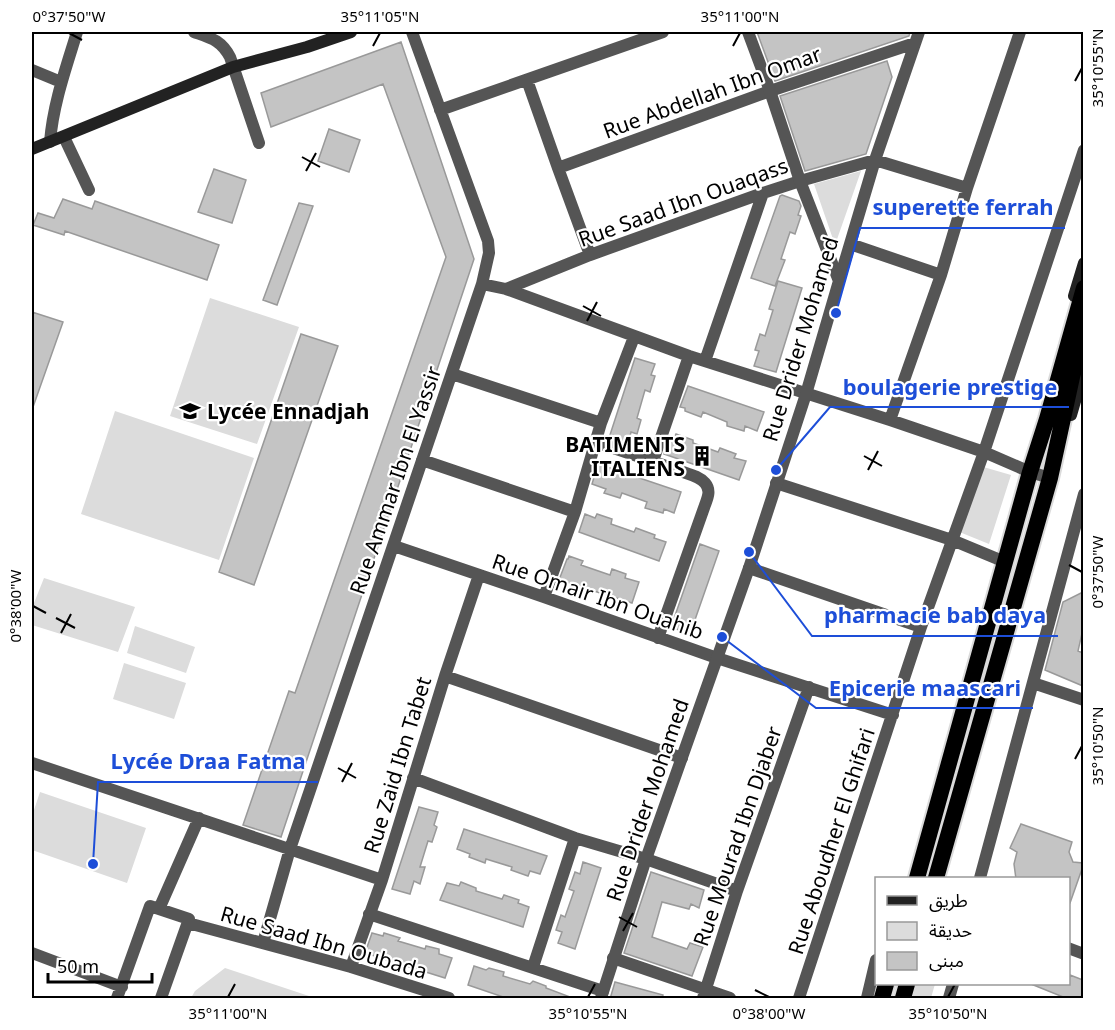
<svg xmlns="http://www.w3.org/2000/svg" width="1115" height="1030" font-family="'Noto Sans','Noto Sans Arabic',sans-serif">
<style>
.green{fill:#dcdcdc}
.building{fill:#c4c4c4;stroke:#999;stroke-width:1.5}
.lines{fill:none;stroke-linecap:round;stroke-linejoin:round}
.trunk-casing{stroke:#dbdbdb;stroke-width:20}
.minor{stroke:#555;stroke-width:12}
.tertiary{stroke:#555;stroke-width:12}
.secondary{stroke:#222;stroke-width:12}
.trunk{stroke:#000;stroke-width:16}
.ticks{fill:none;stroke:#000;stroke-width:2}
.labels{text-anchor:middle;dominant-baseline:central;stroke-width:4.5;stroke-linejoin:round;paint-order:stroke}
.street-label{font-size:21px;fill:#000;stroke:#fff}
.poi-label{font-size:21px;font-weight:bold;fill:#000;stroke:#fff;text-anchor:start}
.leader{fill:none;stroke:#1d4ed8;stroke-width:2}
.callout-dot{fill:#1d4ed8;stroke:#fff;stroke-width:2}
.callout-label{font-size:22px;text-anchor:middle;font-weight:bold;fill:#1d4ed8;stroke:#fff;stroke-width:4.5;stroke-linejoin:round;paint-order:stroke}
.neatline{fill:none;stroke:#000;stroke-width:2}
.ticks-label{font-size:15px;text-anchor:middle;fill:#000}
</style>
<rect width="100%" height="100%" fill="#fff"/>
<path class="green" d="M861 171 835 245 814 184Z
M210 298 299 327 257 444 170 416Z
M115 411 254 458 219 560 81 514Z
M980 466 1011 475 989 544 957 531Z
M44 578 135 607 118 652 32 625V608Z
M135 626 195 647 186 673 127 653Z
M124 663 186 683 174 719 113 699Z
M40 792 146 828 127 883 32 850V816Z
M225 968 315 998H191L195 991Z
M911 984H935L931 998H907Z"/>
<path class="building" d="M757 32H910L909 36 775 81Z
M401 42 474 259 281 837 243 825 289 691 295 693 446 257 383 84 271 127 261 93Z
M887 61 892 77 866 154 805 171 780 96Z
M329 129 360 140 349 172 318 161Z
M214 169 246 180 232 223 198 212Z
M782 195 799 201 801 206 798 215 801 216 795 234 790 232 781 259 785 260 775 286 751 278 780 196Z
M63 199 92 209 95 201 219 245 207 280 65 231 64 235 33 225 38 213 54 218Z
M299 203 313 206 277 305 263 300Z
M778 281 802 288 776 372 754 366 759 351 755 350 760 334 765 336 773 310 769 309Z
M32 312 63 322 33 407H32Z
M301 334 338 346 254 585 219 572Z
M635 358 655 364 651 375 655 376 650 392 645 390 637 418 641 420 637 434 631 432 628 444 609 438Z
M688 386 764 412 757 431 745 426 744 431 727 426V422L703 412 701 417 685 411V408L680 407Z
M676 434 693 440V443L718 452 720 448 736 454 734 458 746 461 739 480 664 454 670 436 674 438Z
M598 464 681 492 674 513 664 509 663 513 645 508 647 502 622 493 620 498 604 493 606 489 592 484Z
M585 514 595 518 597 514 612 519 611 524 634 532 636 528 655 535 654 538 666 542 659 561 579 532Z
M700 544 719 551 690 634 671 627Z
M569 556 583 561 581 565 610 575 612 569 626 574 625 578 639 582 632 603 559 580 567 559H568Z
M1083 592V629L1078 651 1083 653V686L1045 670 1063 602Z
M419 807 438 812 434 825 437 827 432 842 428 841 420 867H425L420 884 414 881 410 894 392 889Z
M1021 824 1072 842 1069 852 1073 862 1083 863V866L1070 903H1068V879H1016L1014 864 1017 852 1010 848Z
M464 829 547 856 540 874 530 871 528 876 511 870 512 867 486 859 485 863 469 857 470 854 457 849Z
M583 862 601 868 575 949 558 943 562 932 556 930 561 915 565 917 574 891 569 889 575 872 580 874Z
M651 872 704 890 699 908 691 904 689 909 662 902 652 937 687 949 690 943 703 947 692 976 624 953Z
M461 882 476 888V891L502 899 504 895 519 900 518 903 529 907 523 927 440 900 447 883 459 886Z
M372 933 383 936 384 933 400 938 398 941 425 949 426 946 439 949V954L452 958 445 978 365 953Z
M474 966 486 970 489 968 504 972 503 976 530 984 533 981 546 986V988L570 997V999H509L468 985Z
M1070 975 1083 980V999H1068L1031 984H1068Z
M615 982 663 995 662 999H610Z"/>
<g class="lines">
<g class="trunk-casing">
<path id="trunk" d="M917 878 1030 472 1047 419 1084 288
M936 878 1050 478 1072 377 1084 333
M882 998 886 984
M903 998 907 984"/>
</g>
<path class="minor" d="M194 32C211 38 221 40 230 57L259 143
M32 70 61 82
M527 80 558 168 590 255
M440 110 663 32
M64 137 89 190
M50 142C53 104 66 68 77 32
M558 168 770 91 915 43
M850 244 941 275
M839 281 875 160 919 32
M482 284 506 289 689 356 890 420 984 452 1030 472 1050 478
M506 289 590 255 763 193 800 181 875 160 967 188
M705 361 763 193
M452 374 601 423
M890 420 941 275 967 188 1020 32
M595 442C623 451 652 461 680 471 688 474 699 476 705 483 711 490 708 497 705 505L658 638
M422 460 575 512
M653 461 689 356
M776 483 952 540 1005 562
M394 546 544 597 717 658 893 715
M749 568 921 627
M544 597 575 512 601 423 634 337
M445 676 682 758
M1033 683 1084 700
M32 763 382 880
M413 778 575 838 646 859 737 891
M980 878 1084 494
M159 909 199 818
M369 914 603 991
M188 923 351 967 449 998
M263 943 290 849 482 284 489 253 488 241 412 32
M1068 948 1084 954
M32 953 122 987
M613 958 730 998
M351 967 382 880 445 676 479 575
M533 967 575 838
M117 998 150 906 189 919 161 998
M703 998 737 891 809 687
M799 998 921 627 984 452 1084 150
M867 998 876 960
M949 998 953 984"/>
<path class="tertiary" d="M601 998 646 859 749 568 806 394 839 281 800 181 770 91 748 32"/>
<path class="secondary" d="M32 149 233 67 307 47 351 32
M1074 296 1084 263
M1071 415 1084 370"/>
<use href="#trunk" class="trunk"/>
</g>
<path class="ticks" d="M69 33 82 40M373 46 380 33M733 46 740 33M1075 81 1082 68M302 157 320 167M306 171 316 153M583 306 601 316M587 321 597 302M864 456 882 466M868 470 878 451M1069 565 1082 572M33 606 46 613M56 618 75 628M61 633 71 614M1075 759 1082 746M338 768 356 778M342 782 352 763M619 917 637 927M623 931 633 913M755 990 769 997M228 997 235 984M588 997 595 984M948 997 955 984"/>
<defs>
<g id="school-bare" transform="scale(1.62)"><path d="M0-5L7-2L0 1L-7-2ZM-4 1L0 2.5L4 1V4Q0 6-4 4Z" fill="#000" stroke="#fff" stroke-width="2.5" paint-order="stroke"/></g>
<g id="building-bare" transform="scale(1.62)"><path d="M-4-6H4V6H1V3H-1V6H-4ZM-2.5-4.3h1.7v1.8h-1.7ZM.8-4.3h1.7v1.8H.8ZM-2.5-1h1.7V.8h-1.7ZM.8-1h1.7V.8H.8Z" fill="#000" stroke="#fff" stroke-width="2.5" paint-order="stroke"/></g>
</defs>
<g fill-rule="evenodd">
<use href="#school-bare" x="190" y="411"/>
<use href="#building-bare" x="702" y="456"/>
</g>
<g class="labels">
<g class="street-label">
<text transform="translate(712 92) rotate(-20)">Rue Abdellah Ibn Omar</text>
<text transform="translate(683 202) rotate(-20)">Rue Saad Ibn Ouaqass</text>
<text transform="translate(800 339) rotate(-73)">Rue Drider Mohamed</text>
<text transform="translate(395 480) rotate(-71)">Rue Ammar Ibn El Yassir</text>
<text transform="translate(598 596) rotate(19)">Rue Omair Ibn Ouahib</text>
<text transform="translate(397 765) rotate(-73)">Rue Zaid Ibn Tabet</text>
<text transform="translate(647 800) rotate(-71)">Rue Drider Mohamed</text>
<text transform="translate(737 836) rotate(-71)">Rue Mourad Ibn Djaber</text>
<text transform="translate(831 841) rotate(-72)">Rue Aboudher El Ghifari</text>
<text transform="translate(324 942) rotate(16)">Rue Saad Ibn Oubada</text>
</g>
<g class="poi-label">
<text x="207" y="411">Lycée Ennadjah</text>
<text x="685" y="444" text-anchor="end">BATIMENTS<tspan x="685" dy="24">ITALIENS</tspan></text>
</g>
</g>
<path class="leader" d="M836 313L860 228H1065M776 470L830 407H1069M749 552L812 636H1058M722 637L816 708H1033M93 864L98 782H318"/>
<g class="callout-dot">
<circle cx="836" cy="313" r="6"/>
<circle cx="776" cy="470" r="6"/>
<circle cx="749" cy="552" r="6"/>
<circle cx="722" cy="637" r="6"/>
<circle cx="93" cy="864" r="6"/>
</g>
<g class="callout-label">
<text x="963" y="215">superette ferrah</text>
<text x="950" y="395">boulagerie prestige</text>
<text x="935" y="623">pharmacie bab daya</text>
<text x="925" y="696">Epicerie maascari</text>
<text x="208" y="769">Lycée Draa Fatma</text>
</g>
<rect width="1115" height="1030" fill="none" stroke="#ffffff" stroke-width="66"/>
<rect x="875" y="877" width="195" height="108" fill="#ffffff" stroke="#999999" stroke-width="1.5"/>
<rect x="887" y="896" width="30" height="9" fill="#222222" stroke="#999999" stroke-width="1.5"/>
<text x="929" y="907" font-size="18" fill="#000000">طريق</text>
<rect x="887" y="922" width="30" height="18" fill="#dcdcdc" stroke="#999999" stroke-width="1.5"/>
<text x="929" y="937" font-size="18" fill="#000000">حديقة</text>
<rect x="887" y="952" width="30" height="18" fill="#c4c4c4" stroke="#999999" stroke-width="1.5"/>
<text x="929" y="967" font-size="18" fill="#000000">مبنى</text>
<path d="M48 973v9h104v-9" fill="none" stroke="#000000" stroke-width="3"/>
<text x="57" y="973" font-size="18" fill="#000000" stroke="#ffffff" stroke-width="4.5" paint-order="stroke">50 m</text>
<rect x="33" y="33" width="1049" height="964" class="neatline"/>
<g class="ticks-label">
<text x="69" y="22">0°37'50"W</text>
<text x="380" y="22">35°11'05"N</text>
<text x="740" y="22">35°11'00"N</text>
<text transform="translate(1098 68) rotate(-90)" y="5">35°10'55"N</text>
<text transform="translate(1098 572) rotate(-90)" y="5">0°37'50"W</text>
<text transform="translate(16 606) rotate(-90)" y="5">0°38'00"W</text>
<text transform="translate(1098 746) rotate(-90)" y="5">35°10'50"N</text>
<text x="228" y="1019">35°11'00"N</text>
<text x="588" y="1019">35°10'55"N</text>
<text x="769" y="1019">0°38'00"W</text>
<text x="948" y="1019">35°10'50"N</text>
</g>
</svg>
